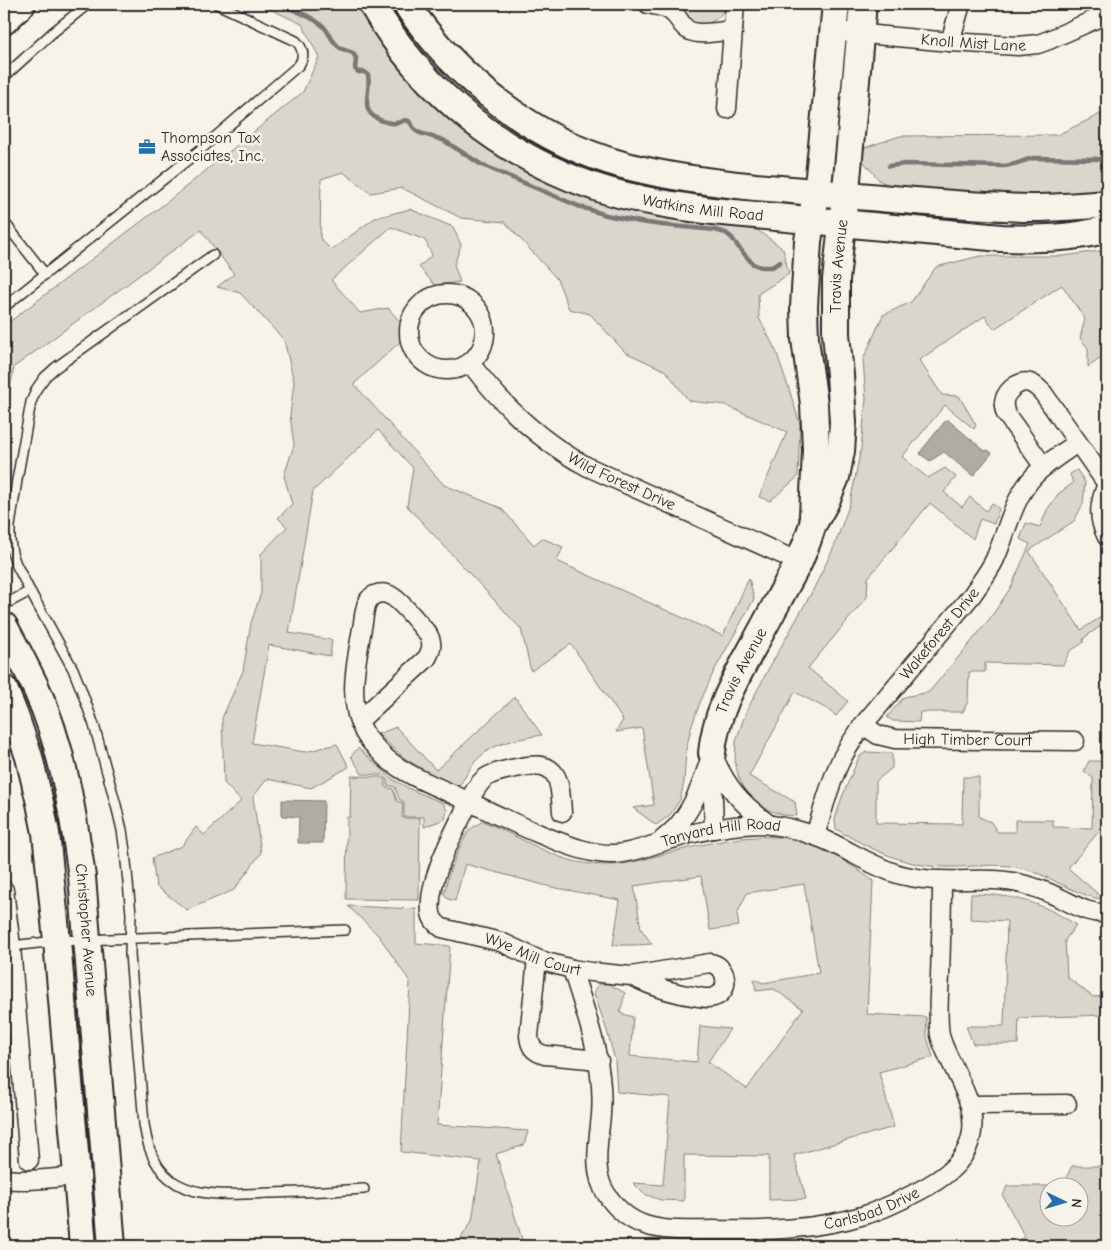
<svg xmlns="http://www.w3.org/2000/svg" width="1111" height="1250" font-family="'Comic Neue',sans-serif">
<style>
.green{fill:#dad6cc;stroke:#82807c;fill-rule:evenodd}
.water{fill:#afaca4;stroke:#7a7874}
.lines{fill:none;stroke-linecap:round;stroke-linejoin:round}
.stream{stroke:#7a7874;stroke-width:4.5}
.lane-casing{stroke:#2b2b2b;stroke-width:12}
.street-casing{stroke:#2b2b2b;stroke-width:21}
.secondary-casing{stroke:#2b2b2b;stroke-width:30}
.lane{stroke:#f7f3e8;stroke-width:9}
.street{stroke:#f7f3e8;stroke-width:18}
.secondary{stroke:#f7f3e8;stroke-width:26}
.labels{text-anchor:middle;dominant-baseline:central;stroke-width:5;stroke-linejoin:round;paint-order:stroke}
.street-label{font-size:16px;fill:#2b2b2b;stroke:#f7f3e8}
.poi-label{font-size:16px;fill:#2b2b2b;stroke:#f7f3e8;text-anchor:start}
</style>
<rect width="100%" height="100%" fill="#f7f3e8"/>
<filter id="ink" filterUnits="userSpaceOnUse"><feTurbulence type="fractalNoise" baseFrequency=".02" numOctaves="2"/><feDisplacementMap in="SourceGraphic" scale="10" xChannelSelector="R" yChannelSelector="G"/><feConvolveMatrix kernelMatrix="1 2 1 2 8 2 1 2 1" color-interpolation-filters="sRGB"/></filter>
<g filter="url(#ink)">
<path class="green" d="M259 4H356C362 16 370 27 378 39 433 118 515 176 607 204 615 206 624 209 632 211 659 217 687 220 715 223 727 225 740 225 752 228 760 230 776 244 783 249L789 274 758 294 759 318 776 351 789 389 800 424 798 477 770 501 759 497 787 432 725 405 689 401 666 371 625 352 590 314 569 309 557 279 505 222 461 218 402 188 371 193 343 172 321 179 320 238 331 250 375 218 410 209 453 227 461 245 454 265 460 282 435 285 419 267 432 255 425 240 391 227 331 280 360 313 388 308 402 324 401 341 354 384 444 485 501 508 534 545 542 538 563 547 557 561 723 636 749 578 754 599 713 673 699 705 691 728 686 750 684 782 680 800 669 816 656 825 633 808 654 805 642 728 616 732 623 720 571 644 531 671 521 629 407 506 413 468 378 430 313 491 289 633 332 640 330 656 269 645 252 743 305 752 337 744 349 767 311 788 267 779 253 797 261 853 234 890 187 910 156 886 152 858 182 846 196 827 204 835 241 801 224 783 222 718 243 671 251 623 261 593V554L287 527 278 518 292 504 284 476 294 445 290 415 294 382 284 340 240 293 217 287 234 274 201 230 14 367 4 424V326L167 202 303 92 319 57 302 24Z
M685 4H720L723 6 724 9C720 20 703 29 691 22 688 20 685 16 682 13V7Z
M1107 111V193C1036 201 963 192 892 186L880 181 863 161 864 148 900 136 1057 135Z
M1107 250V354L1088 367V348L1080 338 1085 319 1062 285 994 329 985 316 919 360 942 395 959 396 976 425 974 429 945 405 902 457 928 478 945 468 956 477 944 492 962 507 970 497 986 511 992 503 999 509 994 524 980 519 973 539 930 503 868 578 867 597 808 668 848 701 836 716 827 709 795 692 749 776 795 802 797 816 784 815 768 810 756 801 747 793 739 778 735 763 736 741 746 712 769 668 813 590 834 547 850 503 861 448 866 399 863 360 883 315 911 302 936 267 980 256H1063Z
M1077 470 1085 482 1083 504 1074 521 1029 551 1081 630 1107 613V629L1099 627 1084 638 1083 643 1070 651 1063 665 985 663V672H969L968 701 963 712H920L919 722 893 721 887 717 904 697 929 692 967 647 991 617 1011 587 1030 544 1020 539 1026 523 1040 527 1047 510 1058 494 1073 483 1070 474Z
M515 697 542 735C518 739 491 742 474 763 469 770 464 779 459 786L430 774 403 757 378 734 396 727 436 770Z
M358 748 394 780 412 790 443 803 447 810 445 819 424 827V817H404V802L399 799 395 787 387 785V779L382 775 362 774 351 756Z
M866 752 892 753V768L876 781V823L962 824 963 777H979V817L991 822 997 832H1015V820H1053V827L1092 828 1093 778 1084 771 1089 761H1107V822L1068 868 1105 900C1072 895 1049 873 1016 867 994 863 973 867 951 867 908 868 872 850 836 829L835 819 842 797 859 757Z
M351 776 381 777 385 780V787L393 789 397 801 403 803 402 818H420L419 900 346 899 347 817H350Z
M483 821C510 833 536 848 563 858 577 863 594 865 608 865 629 865 651 857 672 852 709 843 749 833 788 838 816 841 851 864 873 881L867 1014 926 1017 927 1037 933 1057 879 1072 894 1127 794 1155 806 1199 769 1200V1156L684 1155V1201L661 1200 644 1194 633 1183 663 1185 670 1097 617 1092 615 1060 607 1031 594 993 598 984H609L625 993 620 1013 633 1017 630 1056 697 1062 700 1026 730 1029 708 1062 747 1089 803 1009 774 989 756 991 754 979 763 983 819 973 804 884 747 893 737 914 739 926 710 930 701 876 634 886 641 929 652 944 637 945H613L620 900 551 887 465 864 455 901 448 899 444 894 449 873 459 849 469 830Z
M971 894C999 894 1026 898 1052 911 1060 915 1068 920 1076 925L1065 940 1067 977 1093 997 1107 996V1075H1106L1105 1015 1019 1018 1018 1044H973L966 1026H1004L1007 921 970 919Z
M348 906 416 909V943L450 946 437 1125 528 1131 524 1145 496 1154 524 1246H456L472 1221 481 1161 401 1152 410 982 379 936Z
M1072 1166H1107V1246H1008L1025 1237 1003 1196 1007 1186H1062ZM1048 1188H1078V1218H1048Z"/>
<path class="water" d="M946 420H948L985 451 988 450 992 453 974 475 973 476 944 452 930 461 920 454 921 451Z
M282 800 324 801 323 843H298L299 817 282 816Z"/>
<g class="lines">
<path class="stream" d="M278 4C293 9 309 15 322 25 329 31 331 41 339 47 343 50 348 51 353 53L356 58 355 69 358 72H365L368 75C372 95 355 113 386 122 393 124 399 124 405 120L409 121 416 131 420 133 443 140 482 165 578 206 606 215 640 222 662 225 715 230 726 233 732 238 739 248 753 264 761 267H772L780 262
M889 166 905 164 1004 166C1015 165 1024 160 1034 158L1099 159 1107 158"/>
<g class="lane-casing">
<path id="lane" d="M4 77 52 33 88 4
M4 222 45 274
M213 255 55 368 45 377 37 388 31 402 17 480 10 526V540L12 553 16 564 30 591 73 669 81 689 94 725 116 805 122 830 125 851 131 914 130 954 144 1124C154 1201 208 1196 269 1193 300 1192 332 1191 364 1189
M4 307 200 150 299 65C305 56 303 48 296 41L217 4
M4 605 30 591
M11 946 57 941 345 930"/>
</g>
<g class="street-casing">
<g id="street">
<path d="M648 4C657 6 667 6 674 14 680 19 682 28 690 31 701 36 721 31 733 30"/>
<path id="s1" d="M833 31 950 42 1018 46 1038 44 1049 40 1107 14"/>
<path d="M950 42 961 4"/>
<path d="M727 109 735 4"/>
<circle cx="447" cy="332" r="38"/>
<path id="s2" d="M470 363C502 405 541 442 588 467L799 562"/>
<path d="M1044 467 1006 414C1005 411 1004 409 1004 406 1002 394 1018 379 1030 383 1036 385 1039 389 1043 393L1107 484"/>
<path d="M1107 484C1099 503 1097 518 1107 537"/>
<path id="s3" d="M359 721 427 658C432 649 433 643 428 634 419 624 404 604 393 597 384 591 372 592 367 603 364 610 364 619 362 628 357 661 346 701 364 732 369 742 379 751 387 759 409 777 438 787 463 799 489 811 515 824 542 835 565 844 590 855 615 854 634 853 651 845 669 840 697 831 730 825 759 824 768 824 779 826 789 828 804 832 818 836 832 843 855 854 876 868 901 875 914 878 927 880 941 880 968 881 995 877 1022 884 1035 887 1048 892 1060 898 1077 906 1088 914 1107 913"/>
<path id="s4" d="M863 725 878 735 895 739 1075 741"/>
<path d="M712 753C726 787 740 803 770 825"/>
<path d="M712 768 714 829"/>
<path id="s5" d="M562 812C561 800 561 784 555 775 552 770 547 767 542 766 531 764 492 771 484 779 475 787 469 801 464 812 451 838 427 883 431 913 432 920 436 924 442 928L501 942 537 959 550 963 572 969 591 972 631 976 710 963C728 965 731 992 714 997 709 999 704 998 699 997 674 994 653 987 631 976"/>
<path id="s6" d="M815 835C823 811 829 785 840 762 846 749 855 737 863 725L972 595C980 583 989 572 995 559 1008 530 1012 500 1034 476 1046 463 1063 453 1077 443"/>
<path d="M662 840C668 835 674 830 679 824 696 803 704 778 712 753"/>
<path d="M4 890 11 946 29 1160"/>
<path d="M537 959 529 1036C530 1047 534 1052 545 1055L599 1060"/>
<path id="s7" d="M572 969C587 1017 605 1064 601 1115 599 1140 591 1172 607 1195 616 1208 629 1220 645 1225 666 1232 691 1230 713 1230 764 1231 816 1230 865 1215 884 1209 902 1200 919 1191 940 1180 963 1165 970 1141 979 1112 962 1086 950 1060 946 1052 942 1044 940 1035 937 1016 939 995 940 976 941 944 942 912 942 881"/>
<path d="M970 1105 1067 1104"/>
<path d="M4 1179C28 1182 52 1178 77 1176"/>
</g>
</g>
<g class="secondary-casing">
<g id="secondary">
<path id="s8" d="M372 4C424 95 507 160 608 191 642 201 677 206 712 211L1001 238C1037 239 1072 239 1107 229"/>
<path d="M406 4C458 80 533 140 623 165 667 177 711 182 755 187 794 190 832 194 870 197 903 200 936 203 969 205 990 206 1010 208 1031 208 1056 208 1082 206 1107 204"/>
<path d="M4 21 22 4"/>
<path d="M813 516 816 450 814 404 805 339 804 307 808 241 819 176 836 4"/>
<path id="s9" d="M4 626C15 646 26 667 36 688 63 747 73 813 82 877L112 1246"/>
<path d="M4 689 15 716 29 757 40 803 46 833 57 941 83 1246"/>
<path id="s10" d="M712 753C715 713 736 678 755 643 770 616 784 589 799 562L807 542 813 524 826 501 836 477 841 451 843 422 840 375 836 334V280L847 179 863 4"/>
</g>
</g>
<use href="#lane" class="lane"/>
<use href="#street" class="street"/>
<use href="#secondary" class="secondary"/>
</g>
</g>
<defs>
<g id="office-bare" transform="scale(1.35)"><path d="M-6-3h4V-5.5h4V-3h4V5H-6ZM-1-4.5V-3h2v-1.5ZM-6 0V1H6V0Z" fill="#1f6fb2" stroke="#f7f3e8" stroke-width="2.5" paint-order="stroke"/></g>
</defs>
<g fill-rule="evenodd">
<use href="#office-bare" x="147" y="147"/>
</g>
<g class="labels">
<g class="street-label">
<text stroke="none"><textPath href="#s1" startOffset="141">Knoll Mist Lane</textPath></text>
<text stroke="none"><textPath href="#s8" startOffset="405">Watkins Mill Road</textPath></text>
<text stroke="none"><textPath href="#s10" startOffset="516">Travis Avenue</textPath></text>
<text stroke="none"><textPath href="#s2" startOffset="195">Wild Forest Drive</textPath></text>
<text stroke="none"><textPath href="#s6" startOffset="240">Wakeforest Drive</textPath></text>
<text stroke="none"><textPath href="#s10" startOffset="88">Travis Avenue</textPath></text>
<text stroke="none"><textPath href="#s4" startOffset="108">High Timber Court</textPath></text>
<text stroke="none"><textPath href="#s3" startOffset="725">Tanyard Hill Road</textPath></text>
<text stroke="none"><textPath href="#s9" startOffset="318">Christopher Avenue</textPath></text>
<text stroke="none"><textPath href="#s5" startOffset="375">Wye Mill Court</textPath></text>
<text stroke="none"><textPath href="#s7" startOffset="511">Carlsbad Drive</textPath></text>
</g>
<g class="poi-label">
<text x="161" y="138">Thompson Tax<tspan x="161" dy="18">Associates, Inc.</tspan></text>
</g>
</g>
<rect width="1111" height="1250" fill="none" stroke="#f7f3e8" stroke-width="20"/>
<rect x="10" y="10" width="1091" height="1230" fill="none" stroke="#2b2b2b" stroke-width="2" filter="url(#ink)"/>
<g transform="translate(1064 1202) rotate(95)"><circle r="24" fill="#f7f3e8" stroke="#a5a39c"/>
<path d="M0-4L9 19L0 12L-9 19Z" fill="#1f6fb2"/>
<text y="-8" font-size="14" font-weight="bold" text-anchor="middle" fill="#2b2b2b">N</text>
</g>
</svg>
